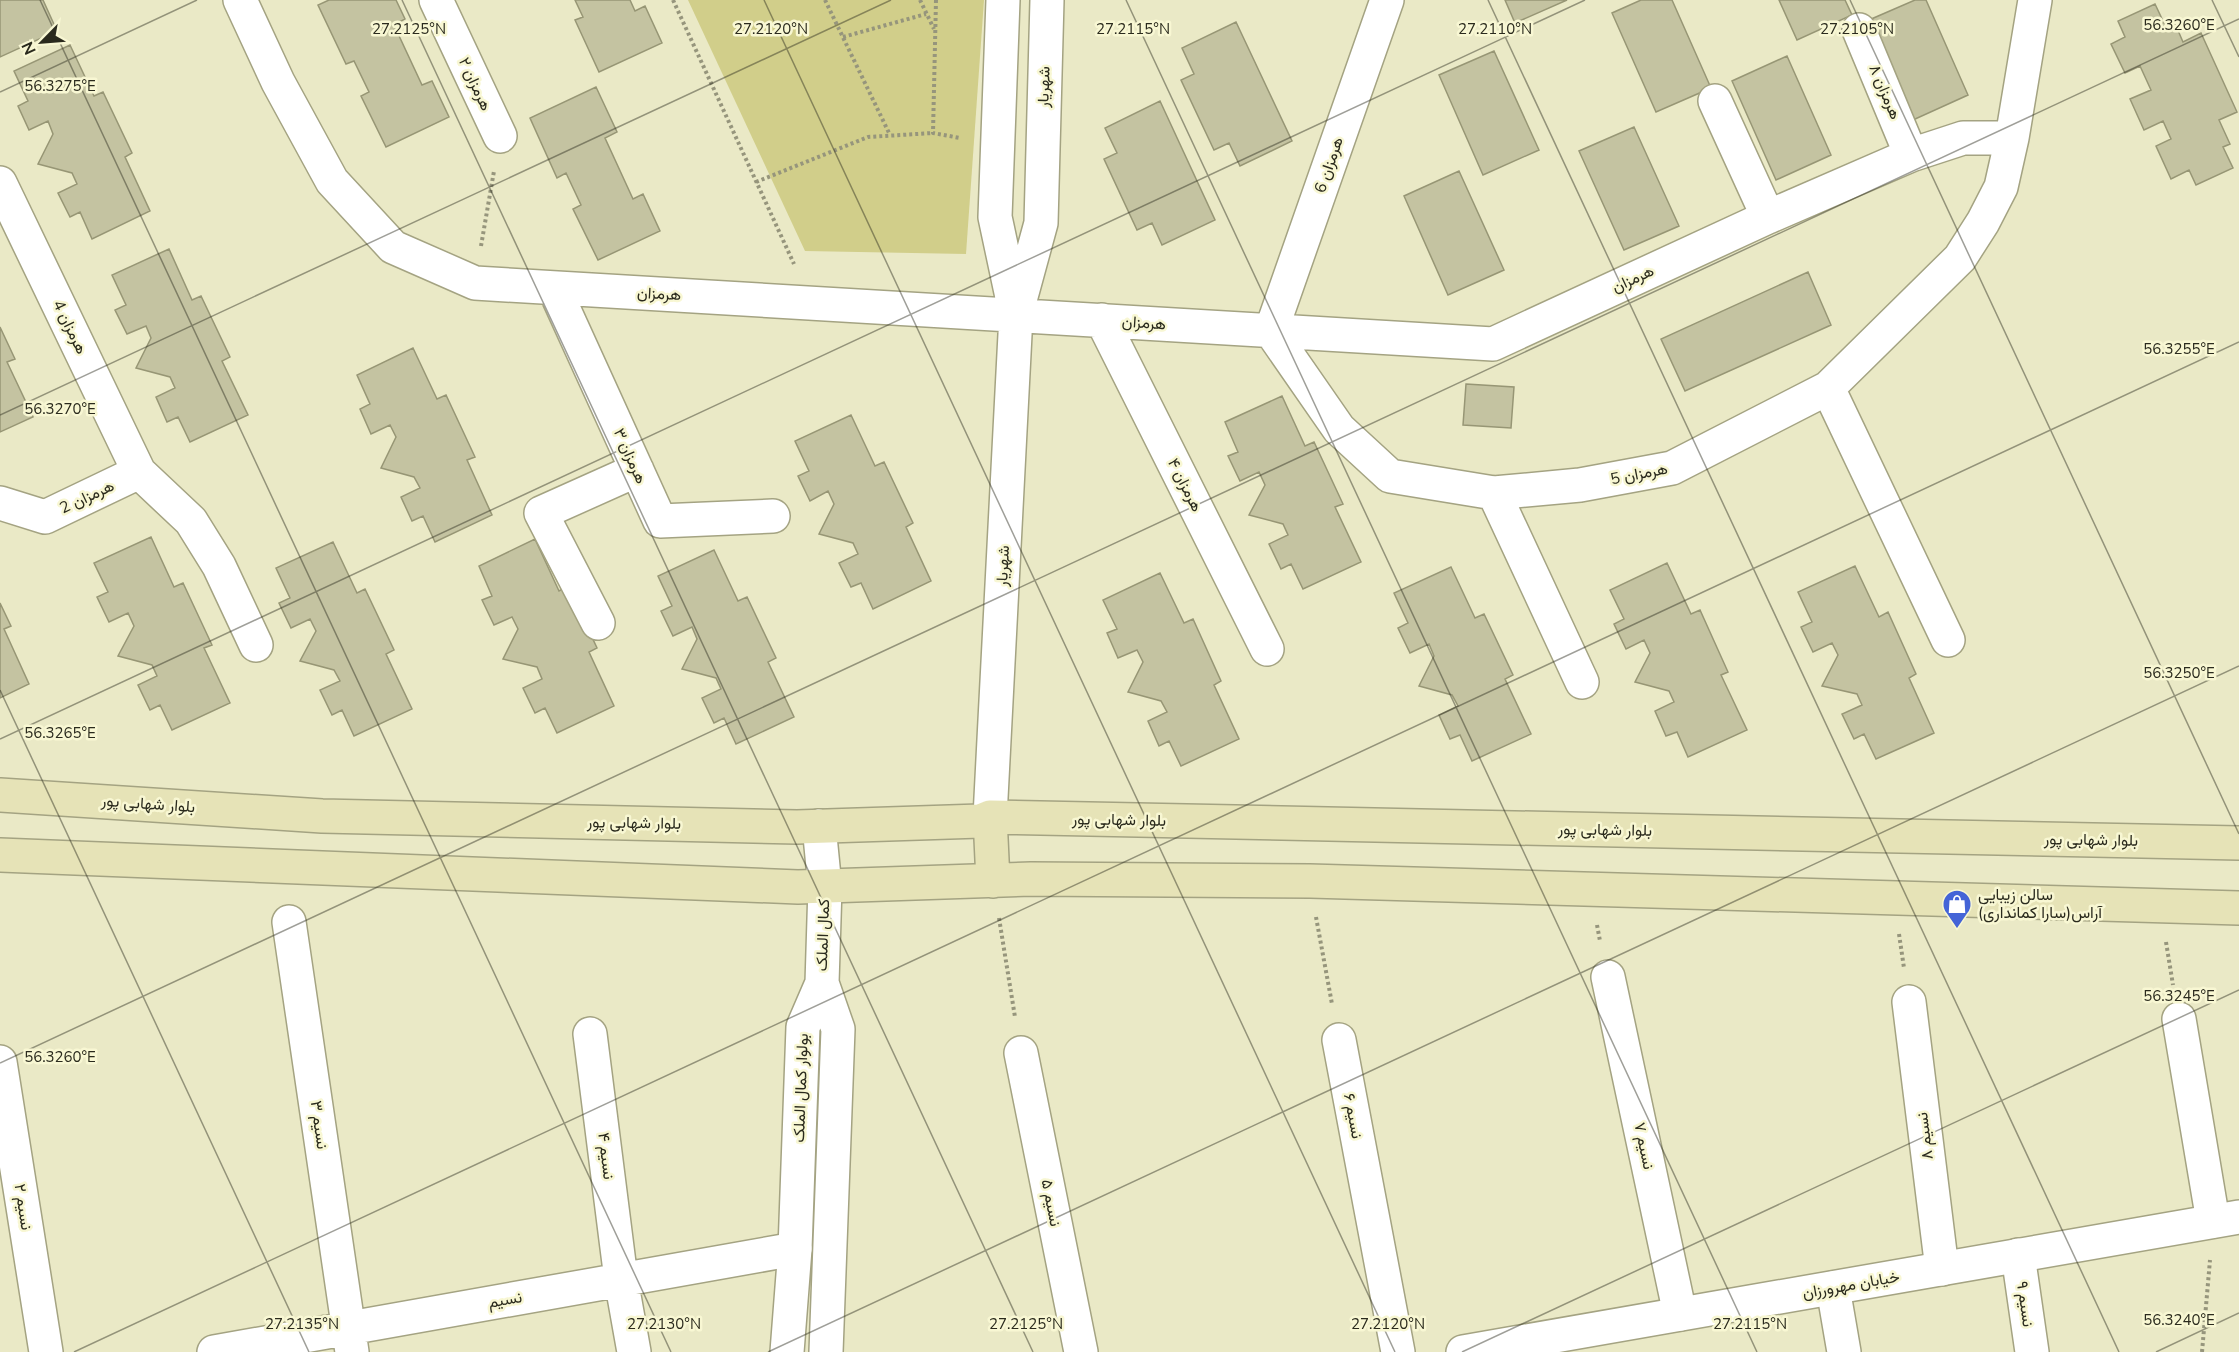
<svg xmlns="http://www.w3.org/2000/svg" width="2239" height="1352" font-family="'Nunito Sans',Vazirmatn,sans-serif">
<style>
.green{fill:#d1ce8a}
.building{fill:#c4c3a1;stroke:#979675;stroke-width:1.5}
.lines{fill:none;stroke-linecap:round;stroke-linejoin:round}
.minor-casing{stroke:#a4a382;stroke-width:36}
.tertiary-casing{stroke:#a4a382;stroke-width:36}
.secondary-casing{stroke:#a4a382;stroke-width:36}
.path{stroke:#96957c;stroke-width:4;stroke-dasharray:3 3;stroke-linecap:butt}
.minor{stroke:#fff;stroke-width:33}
.tertiary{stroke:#fff;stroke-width:33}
.secondary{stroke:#e6e3b7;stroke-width:33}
.ticks{fill:none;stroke:#2a2a1d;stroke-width:1.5;stroke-opacity:0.45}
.labels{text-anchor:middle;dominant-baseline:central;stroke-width:5;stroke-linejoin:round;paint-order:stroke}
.street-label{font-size:16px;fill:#2a2a1d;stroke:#f8f7d3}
.poi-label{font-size:16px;fill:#2a2a1d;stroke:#f8f7d3;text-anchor:start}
.ticks-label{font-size:15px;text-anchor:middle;fill:#2a2a1d;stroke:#f8f7d3;stroke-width:5;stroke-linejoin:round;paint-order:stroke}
</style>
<rect width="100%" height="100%" fill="#eae9c6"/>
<path class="green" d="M688 0H984L966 254 805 251Z"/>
<path class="building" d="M0 0H43L57 31 0 57Z
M329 0H396L405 19 394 25 422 85 432 81 449 117 386 147 361 96 369 92 354 61 346 64 318 5Z
M575 0H630L635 11 645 6 662 43 599 72 575 20 583 17Z
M1505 0H1567L1515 23Z
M1641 0H1672L1711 88 1656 112 1612 13Z
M1779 0H1845L1852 15 1797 40Z
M1915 0H1926L1968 95 1913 120 1869 20Z
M2155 4 2164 23 2173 19 2183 42 2201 33 2237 112 2219 120 2230 144 2223 147 2233 168 2196 185 2189 170 2171 179 2156 146 2171 139 2163 121 2144 130 2130 99 2151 90 2140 66 2125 73 2111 44 2125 37 2118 21Z
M1236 22 1292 141 1240 166 1229 143 1214 150 1181 80 1194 74 1182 48Z
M70 45 94 96 103 92 132 153 125 157 150 211 92 239 80 212 70 217 58 193 77 184 72 173 38 164 53 134 48 121 29 130 18 106 28 101 14 71Z
M1494 51 1539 150 1483 175 1439 75Z
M1787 56 1831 155 1776 180 1732 81Z
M596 87 617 132 605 138 633 199 643 194 660 231 598 260 573 209 581 205 566 173 557 178 530 118Z
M1160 101 1215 220 1162 245 1152 223 1137 230 1104 159 1117 153 1105 128Z
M1634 127 1679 226 1624 250 1579 151Z
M1459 171 1504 270 1448 295 1404 196Z
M169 249 192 300 201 296 230 357 222 361 248 415 190 442 178 417 167 422 156 397 175 388 170 377 136 368 151 338 146 326 127 334 115 310 126 305 112 275Z
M1808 272 1831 325 1685 391 1661 339Z
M0 327 15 359 7 362 33 417 0 432Z
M413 348 437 399 446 395 475 457 467 460 492 515 435 542 423 516 412 521 401 497 420 488 414 477 381 468 396 437 390 425 371 434 360 409 370 404 357 375Z
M1466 384 1514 387 1511 428 1463 425Z
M1282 396 1305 446 1314 442 1343 504 1335 507 1361 562 1303 589 1291 564 1281 569 1269 544 1288 535 1283 524 1249 515 1265 485 1259 472 1240 481 1228 456 1238 452 1225 422Z
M851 415 875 466 884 462 913 523 906 527 931 581 873 609 861 583 851 587 839 563 858 554 853 543 819 534 834 504 828 491 810 501 798 476 809 471 795 441Z
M151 537 174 587 183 583 212 645 204 648 230 703 172 730 160 705 150 710 138 685 157 676 152 665 118 656 134 626 128 613 109 622 97 597 108 592 94 563Z
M535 539 559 591 568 586 597 648 589 652 614 706 557 733 545 708 535 713 523 688 542 679 537 667 503 659 518 629 512 617 494 625 482 600 492 596 479 566Z
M333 542 357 593 365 589 394 650 386 654 412 709 354 736 342 710 332 715 320 690 340 681 334 670 300 661 316 631 310 619 291 628 279 603 290 598 276 568Z
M714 550 738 601 747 597 776 658 768 662 794 717 736 744 724 718 714 723 702 698 721 689 716 678 682 669 697 639 692 627 673 636 661 611 672 606 658 576Z
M1667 563 1691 614 1700 610 1728 672 1721 675 1747 730 1688 757 1677 732 1666 736 1655 711 1674 702 1669 691 1635 682 1650 653 1644 640 1626 649 1614 624 1624 619 1610 590Z
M1855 566 1879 617 1888 612 1916 674 1909 678 1934 733 1876 759 1864 734 1854 739 1842 714 1862 705 1857 694 1822 686 1838 655 1832 643 1813 652 1801 627 1812 622 1798 592Z
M1451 567 1475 618 1484 614 1513 675 1505 679 1531 734 1472 761 1460 735 1450 739 1439 715 1458 706 1452 695 1419 686 1434 656 1429 644 1410 653 1398 628 1408 623 1394 593Z
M1160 573 1184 623 1193 619 1221 681 1214 685 1239 739 1181 766 1169 741 1159 746 1148 721 1167 712 1161 701 1128 692 1143 662 1137 650 1118 658 1107 633 1117 629 1103 600Z
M0 603 11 626 4 629 29 684 0 698Z"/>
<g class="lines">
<g class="minor-casing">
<path id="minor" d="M240 0 278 82 332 181 393 247 475 283 1493 344 1768 217 1911 155 1963 138H2012L2035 0
M436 0 500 136
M1003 0 995 217 1015 311
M1387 0 1271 331 1339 429 1390 476 1494 493 1580 485 1672 468 1828 388 1960 258 1983 222 2001 187 2012 138
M1859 30 1911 155
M1715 101 1768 217
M0 183 139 472 191 521 219 566 256 645
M554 288 660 521 773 516
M1102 320 1267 649
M1828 388 1948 640
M1494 493 1582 682
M0 503 45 517 139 472
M598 623 541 513 637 470
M990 817 1016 315 1041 223 1047 0
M289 922 352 1352
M1608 977 1680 1314
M1909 1002 1942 1269
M2179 1019 2213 1221
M590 1034 621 1279 634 1352
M1339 1040 1398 1352
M1021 1053 1081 1352
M0 1062 46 1352
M2018 1255 2032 1352
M1833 1288 1844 1352
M214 1352 795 1249"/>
</g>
<g class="tertiary-casing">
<path id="tertiary" d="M822 983 838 1029 826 1352
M787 1352 795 1249 803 1027 822 983 825 887 819 826
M1463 1352 2239 1217"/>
</g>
<g class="secondary-casing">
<path id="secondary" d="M0 795 322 816 797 827 980 821 990 817 2239 843
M990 817 993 881
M0 855 798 887 1031 879 1310 881 2239 908"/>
</g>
<path class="path" d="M673 0 794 264
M825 0 890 135
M920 0 934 29
M936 0 933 133 960 138
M843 37 926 14
M756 182 868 137 933 133
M481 246 494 171
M1316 917 1332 1004
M999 918 1015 1017
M1597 925 1600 941
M1899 934 1904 968
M2166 942 2173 985
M2202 1352 2210 1260"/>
<use href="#minor" class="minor"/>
<use href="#tertiary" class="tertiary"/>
<use href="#secondary" class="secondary"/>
</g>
<path class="ticks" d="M40 0 671 1352M402 0 1033 1352M764 0 1395 1352M1126 0 1757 1352M1488 0 2119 1352M1850 0 2239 834M2212 0 2239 57M0 92 197 0M0 415 891 0M0 690 309 1352M0 739 1585 0M0 1063 2239 19M74 1352 2239 342M768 1352 2239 666M1462 1352 2239 990M2156 1352 2239 1313"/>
<defs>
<g id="shop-pin" transform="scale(1.5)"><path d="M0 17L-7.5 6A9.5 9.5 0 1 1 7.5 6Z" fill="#4464d7" stroke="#f8f7d3"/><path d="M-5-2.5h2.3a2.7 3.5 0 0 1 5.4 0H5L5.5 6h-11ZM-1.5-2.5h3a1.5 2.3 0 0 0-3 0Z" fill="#fff"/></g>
</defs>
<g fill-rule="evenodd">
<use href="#shop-pin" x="1957" y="904"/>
</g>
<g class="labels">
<g class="street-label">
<text transform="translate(475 84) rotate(65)">هرمزان ۲</text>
<text transform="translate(1044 87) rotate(-88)">شهریار</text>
<text transform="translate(1885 92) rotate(67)">هرمزان ۸</text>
<text transform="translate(1329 165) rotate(-71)">هرمزان 6</text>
<text transform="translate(1633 279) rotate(-25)">هرمزان</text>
<text transform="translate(659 294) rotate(3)">هرمزان</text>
<text transform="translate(1144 323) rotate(4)">هرمزان</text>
<text transform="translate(70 327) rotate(64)">هرمزان 4</text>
<text transform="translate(630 456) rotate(66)">هرمزان ۳</text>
<text transform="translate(1639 474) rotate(-11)">هرمزان 5</text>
<text transform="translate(1185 485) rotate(63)">هرمزان ۴</text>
<text transform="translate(87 497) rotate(-25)">هرمزان 2</text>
<text transform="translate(1003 566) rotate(-87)">شهریار</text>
<text transform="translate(148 804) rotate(4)">بلوار شهابی پور</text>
<text transform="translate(1119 820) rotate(1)">بلوار شهابی پور</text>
<text transform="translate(634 823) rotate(1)">بلوار شهابی پور</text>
<text transform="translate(1605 830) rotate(1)">بلوار شهابی پور</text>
<text transform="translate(2091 840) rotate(1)">بلوار شهابی پور</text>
<text transform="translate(823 935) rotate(-88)">کمال الملک</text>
<text transform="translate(801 1088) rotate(-88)">بولوار کمال الملک</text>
<text transform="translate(1353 1116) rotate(79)">نسیم ۶</text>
<text transform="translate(319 1125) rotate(82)">نسیم ۳</text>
<text transform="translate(1925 1136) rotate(-97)">نسیم ۸</text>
<text transform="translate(1644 1146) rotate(78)">نسیم ۷</text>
<text transform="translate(606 1156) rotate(83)">نسیم ۴</text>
<text transform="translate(1051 1203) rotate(79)">نسیم ۵</text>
<text transform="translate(23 1207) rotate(81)">نسیم ۲</text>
<text transform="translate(1851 1285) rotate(-10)">خیابان مهرورزان</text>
<text transform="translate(505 1300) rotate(-10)">نسیم</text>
<text transform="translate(2025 1304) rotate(82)">نسیم ۹</text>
</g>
<g class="poi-label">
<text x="1978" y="895">سالن زیبایی<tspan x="1978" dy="18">آراس(سارا کمانداری)</tspan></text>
</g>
</g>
<g class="ticks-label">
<text x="2179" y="30">56.3260°E</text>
<text x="409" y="34">27.2125°N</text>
<text x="771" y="34">27.2120°N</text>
<text x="1133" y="34">27.2115°N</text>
<text x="1495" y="34">27.2110°N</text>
<text x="1857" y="34">27.2105°N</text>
<text x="60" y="91">56.3275°E</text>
<text x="2179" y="354">56.3255°E</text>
<text x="60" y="414">56.3270°E</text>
<text x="2179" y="678">56.3250°E</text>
<text x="60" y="738">56.3265°E</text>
<text x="2179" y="1001">56.3245°E</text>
<text x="60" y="1062">56.3260°E</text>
<text x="2179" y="1325">56.3240°E</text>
<text x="302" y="1329">27.2135°N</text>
<text x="664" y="1329">27.2130°N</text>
<text x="1026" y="1329">27.2125°N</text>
<text x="1388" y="1329">27.2120°N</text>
<text x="1750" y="1329">27.2115°N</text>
</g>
<g transform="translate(42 42) rotate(245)" stroke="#f8f7d3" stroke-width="4.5" paint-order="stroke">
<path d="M0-4.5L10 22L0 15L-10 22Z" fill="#2a2a1d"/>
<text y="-9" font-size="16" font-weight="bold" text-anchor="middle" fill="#2a2a1d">N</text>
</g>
</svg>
